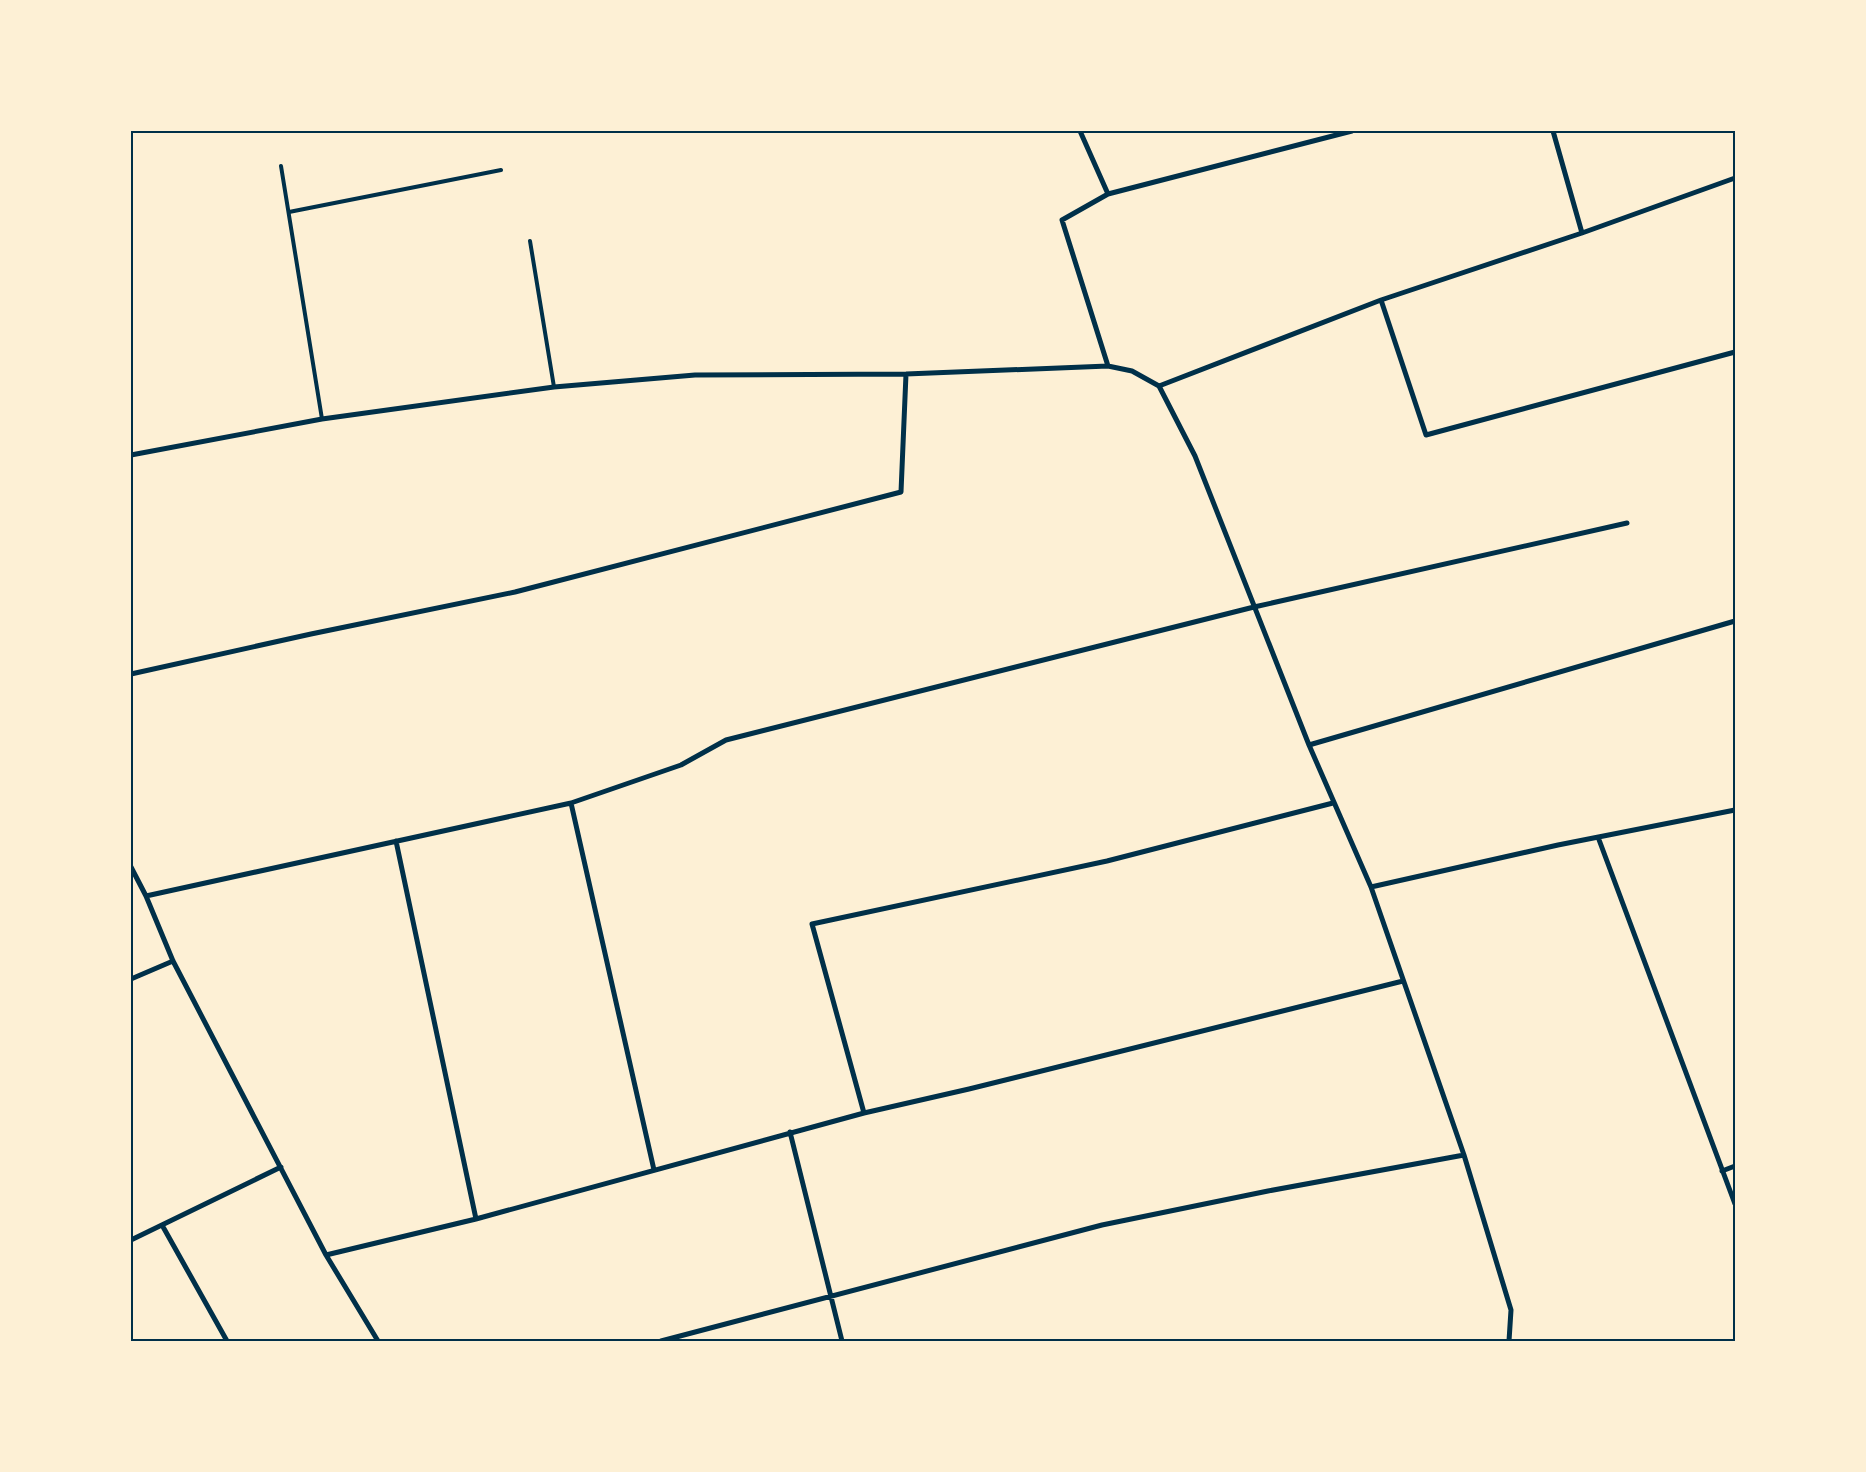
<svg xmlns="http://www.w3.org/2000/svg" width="1866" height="1472" font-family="Overpass,sans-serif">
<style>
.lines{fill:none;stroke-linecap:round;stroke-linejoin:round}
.service{stroke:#003049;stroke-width:4}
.minor{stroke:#003049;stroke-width:5}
.neatline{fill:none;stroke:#003049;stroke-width:2}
</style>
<rect width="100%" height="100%" fill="#fdf0d5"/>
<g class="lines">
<path class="service" d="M281 166 322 419
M289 212 501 170
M530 241 554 387"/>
<path class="minor" d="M1080 131 1108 194
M1582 233 1735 178
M1381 300 1582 233 1553 131
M1108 366 1062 220 1108 194 1352 131
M1159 386 1381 300 1426 435 1735 352
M131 455 322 419 554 387 695 375 906 374 1108 366 1132 371 1159 386 1195 456 1309 745 1371 887 1558 845 1735 810
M131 674 311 634 515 592 901 492 906 374
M1309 745 1735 621
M571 803 654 1170
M1598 837 1735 1204
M396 841 476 1219
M131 867 146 896 173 961 326 1255 378 1341
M1371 887 1464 1155 1511 1310 1509 1341
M146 896 571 803 681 765 726 740 1254 607 1627 523
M131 979 173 961
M864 1113 812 924 1107 861 1333 803
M790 1132 842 1341
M1722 1171 1735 1166
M162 1225 227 1341
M131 1240 281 1167
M326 1255 476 1219 864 1113 969 1089 1403 981
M661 1341 1102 1225 1268 1191 1464 1155"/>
</g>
<rect width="1866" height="1472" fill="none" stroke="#fdf0d5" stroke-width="265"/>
<rect x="132" y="132" width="1602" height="1208" class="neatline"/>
</svg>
